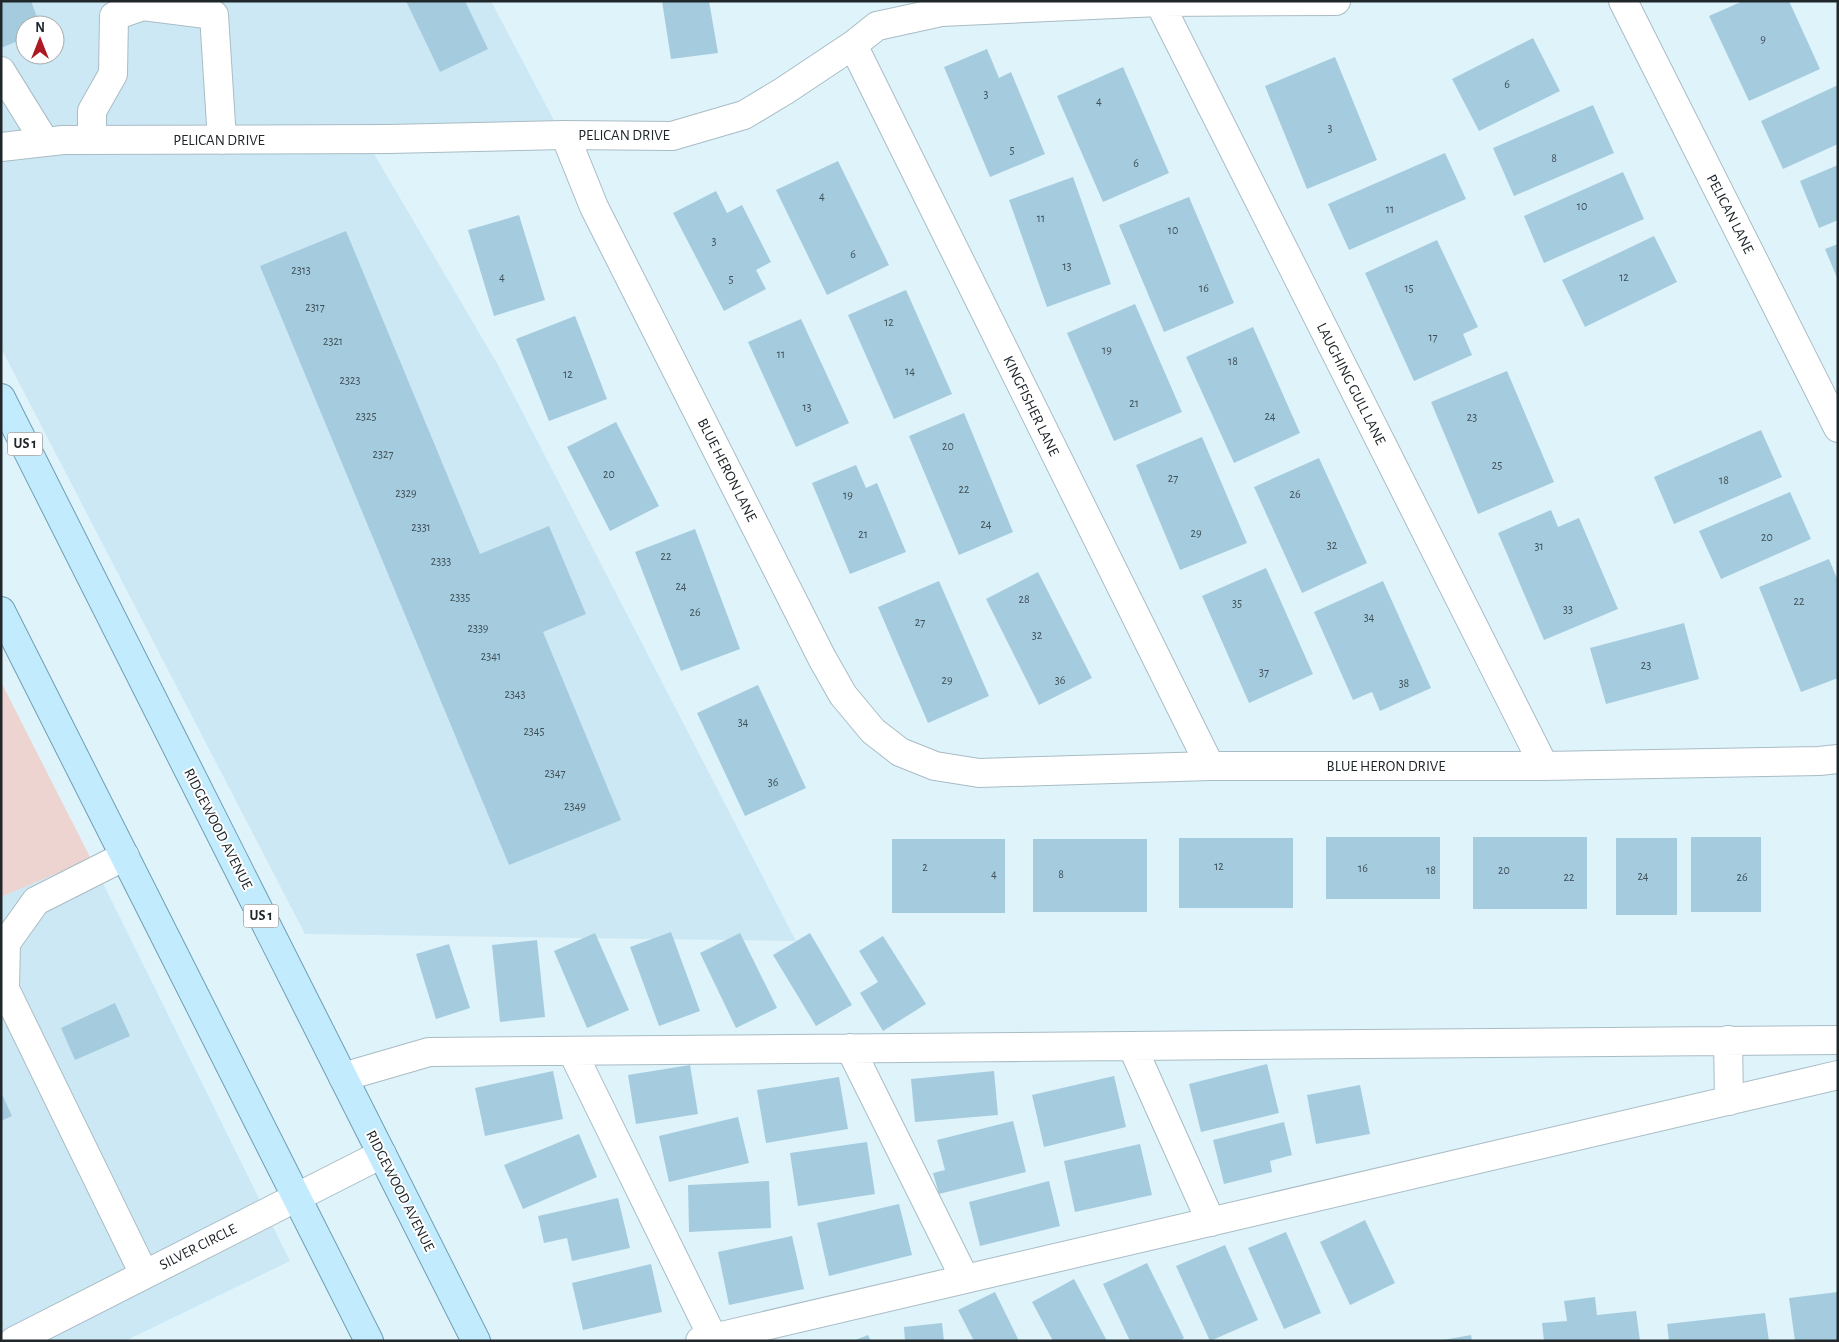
<svg xmlns="http://www.w3.org/2000/svg" width="1839" height="1342" font-family="'Alegreya Sans',sans-serif">
<style>
.built{fill:#cce8f4;fill-rule:evenodd}
.green{fill:#eed4d1}
.building{fill:#a4ccde}
.lines{fill:none;stroke-linecap:round;stroke-linejoin:round}
.minor-casing{stroke:#a9bcc5;stroke-width:30}
.major-casing{stroke:#6f9eb3;stroke-width:30}
.minor{stroke:#fff;stroke-width:28}
.major{stroke:#c2ebfd;stroke-width:28}
.labels{text-anchor:middle;dominant-baseline:central;stroke-width:4;stroke-linejoin:round;paint-order:stroke}
.number-label{font-size:12px;fill:#415058}
.shield{fill:#fff;stroke:#63686b;stroke-width:1}
.shield-label{font-size:14px;font-weight:bold;fill:#20272b}
.street-label{font-size:15px;fill:#20272b;stroke:#fff}
</style>
<rect width="100%" height="100%" fill="#dff3fb"/>
<path class="built" d="M1 1H491L558 128 363 135 498 365 796 941 305 934 1 348ZM25 25H55V55H25Z
M91 859 290 1261 125 1341H1V897Z"/>
<path class="green" d="M1 682 91 859 1 897Z"/>
<path class="building" d="M1 1H31L40 25H25V38L1 48Z
M406 1H465L488 49 440 72Z
M662 1H709L718 53 671 59Z
M1743 1H1789L1820 69 1749 101 1709 16Z
M1533 38 1560 91 1479 131 1452 79Z
M987 49 999 78 1011 72 1045 154 990 177 944 67Z
M1335 57 1377 160 1307 189 1265 86Z
M1123 67 1169 173 1103 202 1057 96Z
M1838 85V144L1783 169 1761 121Z
M1593 105 1614 153 1514 196 1493 148Z
M1445 153 1466 199 1349 250 1328 204Z
M838 161 889 265 827 295 776 190Z
M1838 165V220L1819 228 1800 181Z
M1623 172 1644 219 1544 263 1524 216Z
M1073 177 1111 284 1047 307 1009 200Z
M716 191 727 213 742 205 771 262 756 270 766 289 724 311 673 213Z
M1189 197 1234 303 1164 332 1119 225Z
M519 215 545 300 494 316 468 230Z
M346 231 480 554 549 526 586 614 543 632 621 820 509 865 260 266Z
M1654 236 1677 282 1585 327 1562 280Z
M1437 240 1478 327 1463 334 1472 355 1414 381 1365 273Z
M1838 244V280L1825 249Z
M906 290 952 394 894 419 848 315Z
M1135 304 1182 412 1114 441 1067 333Z
M575 316 607 399 549 421 516 339Z
M801 319 849 423 796 447 748 342Z
M1253 327 1300 433 1234 463 1186 357Z
M1507 371 1554 482 1478 514 1431 402Z
M964 413 1013 532 959 555 909 436Z
M616 422 659 506 610 531 567 447Z
M1761 430 1782 477 1674 524 1654 477Z
M1202 437 1247 543 1180 570 1136 465Z
M1319 458 1367 563 1302 593 1254 487Z
M856 465 866 488 877 483 906 552 850 574 812 483Z
M1790 492 1811 539 1721 579 1699 531Z
M1551 510 1558 527 1579 518 1618 609 1544 640 1498 533Z
M695 529 740 649 681 671 635 552Z
M1829 559 1838 581V678L1801 692 1759 587Z
M1266 568 1313 674 1249 703 1202 596Z
M1038 572 1092 678 1039 705 986 599Z
M939 581 989 696 928 723 878 607Z
M1383 581 1431 688 1380 711 1372 692 1353 700 1314 612Z
M1684 623 1699 679 1606 704 1590 648Z
M758 685 806 788 745 816 697 713Z
M1326 837H1440V899H1326Z
M1473 837H1587V909H1473Z
M1691 837H1761V912H1691Z
M1179 838H1293V908H1179Z
M1616 838H1677V915H1616Z
M892 839H1005V913H892Z
M1033 839H1147V912H1033Z
M671 932 700 1011 659 1026 630 947Z
M595 933 629 1010 587 1028 554 951Z
M740 933 777 1008 736 1028 700 953Z
M810 933 852 1005 816 1026 773 955Z
M883 936 926 1004 883 1031 860 993 878 982 859 951Z
M537 940 545 1017 500 1022 492 945Z
M449 944 470 1008 436 1019 416 954Z
M115 1003 130 1036 75 1060 61 1028Z
M1267 1064 1279 1113 1201 1132 1189 1084Z
M690 1065 698 1114 636 1124 628 1075Z
M553 1071 563 1119 485 1136 475 1088Z
M994 1071 998 1115 915 1122 911 1079Z
M1114 1076 1126 1127 1044 1147 1032 1095Z
M839 1077 848 1129 766 1143 757 1090Z
M1360 1085 1370 1134 1316 1144 1307 1095Z
M1 1092 12 1116 1 1121Z
M738 1117 749 1163 669 1182 659 1136Z
M1013 1121 1026 1172 939 1194 933 1173 945 1170 937 1140Z
M1284 1122 1292 1155 1270 1161 1272 1172 1224 1184 1213 1140Z
M579 1134 597 1177 523 1209 504 1165Z
M867 1142 875 1194 798 1206 790 1153Z
M1140 1144 1152 1195 1075 1212 1064 1161Z
M769 1181 771 1228 689 1232 688 1185Z
M1049 1181 1060 1226 980 1246 969 1202Z
M618 1198 630 1248 572 1261 567 1238 544 1243 538 1216Z
M899 1204 912 1255 829 1276 817 1223Z
M1365 1220 1395 1283 1350 1305 1320 1242Z
M1286 1232 1321 1313 1284 1329 1248 1248Z
M792 1236 804 1289 729 1305 718 1252Z
M1225 1245 1258 1320 1210 1341 1176 1266Z
M1147 1263 1184 1338 1179 1341H1130L1103 1284Z
M651 1264 662 1312 583 1330 572 1283Z
M1074 1279 1107 1341H1053L1032 1302Z
M995 1292 1019 1341H974L958 1310Z
M1838 1292V1341H1795L1789 1298Z
M1595 1297 1597 1315 1636 1311 1640 1341H1544L1542 1323 1567 1321 1564 1301Z
M1765 1313 1769 1341H1669L1667 1324Z
M942 1323 944 1341H905L904 1327Z
M868 1335 871 1341H853Z
M1471 1335 1472 1341H1443V1340Z"/>
<g class="lines">
<g class="minor-casing">
<path id="minor" d="M1623 1 1838 428
M1159 2 1544 766
M853 45 1210 766
M1 71 45 142
M565 135 594 207 822 658 843 695 873 731 900 752 935 766 979 773 1210 766H1544L1819 761 1838 759
M92 140V111L113 74 114 16 143 6 214 15 222 140
M1 147 63 140 389 139 565 135 672 136 744 115 784 91 853 45 877 26 941 12 1159 2 1336 1
M125 856 36 901 6 943 5 989 144 1274
M1728 1040 1729 1101
M1132 1046 1211 1222
M850 1048 965 1279
M572 1051 713 1338
M343 1077 429 1052 1838 1040
M14 1341 382 1154
M700 1341 1838 1075"/>
</g>
<g class="major-casing">
<path id="major" d="M1 398 476 1341
M1 611 369 1341"/>
</g>
<use href="#minor" class="minor"/>
<use href="#major" class="major"/>
</g>
<g class="labels">
<g class="number-label">
<text x="1763" y="39">9</text>
<text x="1507" y="84">6</text>
<text x="986" y="94">3</text>
<text x="1099" y="101">4</text>
<text x="1330" y="128">3</text>
<text x="1012" y="150">5</text>
<text x="1554" y="158">8</text>
<text x="1136" y="163">6</text>
<text x="822" y="196">4</text>
<text x="1582" y="206">10</text>
<text x="1390" y="209">11</text>
<text x="1041" y="218">11</text>
<text x="1173" y="230">10</text>
<text x="714" y="241">3</text>
<text x="853" y="254">6</text>
<text x="1067" y="266">13</text>
<text x="301" y="270">2313</text>
<text x="502" y="277">4</text>
<text x="1624" y="277">12</text>
<text x="731" y="279">5</text>
<text x="1204" y="288">16</text>
<text x="1409" y="288">15</text>
<text x="315" y="307">2317</text>
<text x="889" y="322">12</text>
<text x="1433" y="337">17</text>
<text x="333" y="341">2321</text>
<text x="1107" y="350">19</text>
<text x="781" y="354">11</text>
<text x="1233" y="361">18</text>
<text x="910" y="371">14</text>
<text x="568" y="374">12</text>
<text x="350" y="380">2323</text>
<text x="1134" y="403">21</text>
<text x="807" y="407">13</text>
<text x="366" y="416">2325</text>
<text x="1270" y="416">24</text>
<text x="1472" y="417">23</text>
<text x="948" y="446">20</text>
<text x="383" y="454">2327</text>
<text x="1497" y="465">25</text>
<text x="609" y="474">20</text>
<text x="1173" y="478">27</text>
<text x="1724" y="480">18</text>
<text x="964" y="489">22</text>
<text x="406" y="493">2329</text>
<text x="1295" y="494">26</text>
<text x="848" y="495">19</text>
<text x="986" y="524">24</text>
<text x="421" y="527">2331</text>
<text x="1196" y="533">29</text>
<text x="863" y="534">21</text>
<text x="1767" y="537">20</text>
<text x="1332" y="545">32</text>
<text x="1539" y="546">31</text>
<text x="666" y="556">22</text>
<text x="441" y="561">2333</text>
<text x="681" y="586">24</text>
<text x="460" y="597">2335</text>
<text x="1024" y="599">28</text>
<text x="1799" y="601">22</text>
<text x="1237" y="603">35</text>
<text x="1568" y="609">33</text>
<text x="695" y="612">26</text>
<text x="1369" y="617">34</text>
<text x="920" y="622">27</text>
<text x="478" y="628">2339</text>
<text x="1037" y="635">32</text>
<text x="491" y="656">2341</text>
<text x="1646" y="665">23</text>
<text x="1264" y="672">37</text>
<text x="947" y="680">29</text>
<text x="1060" y="680">36</text>
<text x="1404" y="683">38</text>
<text x="515" y="694">2343</text>
<text x="743" y="722">34</text>
<text x="534" y="731">2345</text>
<text x="555" y="773">2347</text>
<text x="773" y="782">36</text>
<text x="575" y="806">2349</text>
<text x="1219" y="866">12</text>
<text x="925" y="867">2</text>
<text x="1363" y="868">16</text>
<text x="1431" y="870">18</text>
<text x="1504" y="870">20</text>
<text x="994" y="874">4</text>
<text x="1061" y="874">8</text>
<text x="1643" y="876">24</text>
<text x="1569" y="877">22</text>
<text x="1742" y="877">26</text>
</g>
<g class="shield">
<rect x="7.5" y="432.5" width="35" height="23" rx="4"/>
<rect x="243.5" y="904.5" width="35" height="23" rx="4"/>
</g>
<g class="shield-label">
<text x="25" y="444">US 1</text>
<text x="261" y="916">US 1</text>
</g>
<g class="street-label">
<text x="624" y="135">PELICAN DRIVE</text>
<text x="219" y="140">PELICAN DRIVE</text>
<text transform="translate(1730 214) rotate(63)">PELICAN LANE</text>
<text transform="translate(1351 384) rotate(63)">LAUGHING GULL LANE</text>
<text transform="translate(1031 406) rotate(64)">KINGFISHER LANE</text>
<text transform="translate(727 470) rotate(63)">BLUE HERON LANE</text>
<text x="1386" y="766">BLUE HERON DRIVE</text>
<text transform="translate(218 829) rotate(63)">RIDGEWOOD AVENUE</text>
<text transform="translate(400 1191) rotate(63)">RIDGEWOOD AVENUE</text>
<text transform="translate(198 1247) rotate(-27)">SILVER CIRCLE</text>
</g>
</g>
<rect width="1839" height="1342" fill="none" stroke="#20272b" stroke-width="5"/>
<g transform="translate(40 40)"><circle r="24" fill="#ffffff" stroke="#a6a9aa"/>
<path d="M0-4L9 19L0 12L-9 19Z" fill="#ad1a23"/>
<text y="-8" font-size="14" font-weight="bold" text-anchor="middle" fill="#20272b">N</text>
</g>
</svg>
